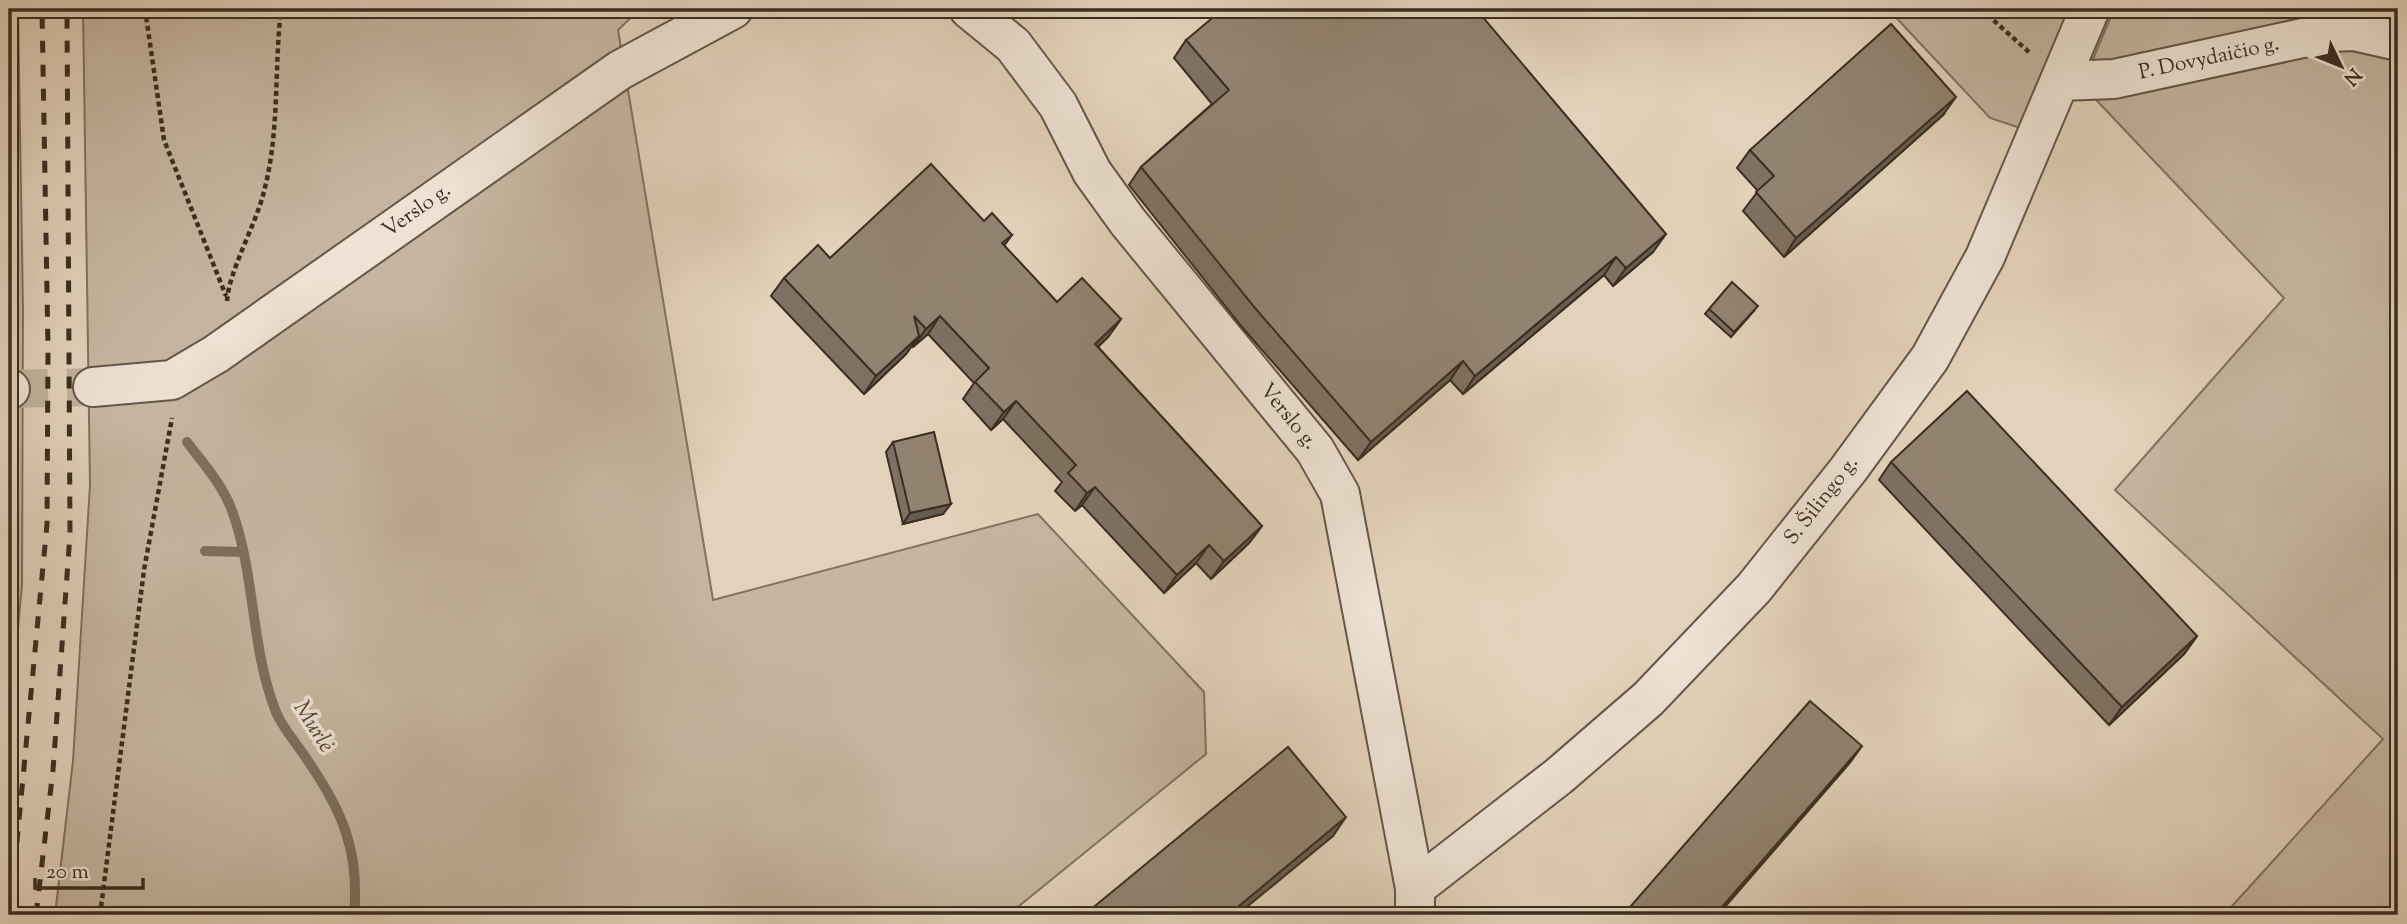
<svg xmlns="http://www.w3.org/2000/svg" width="2407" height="924" font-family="'Sorts Mill Goudy',serif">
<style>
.green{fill:#c6b6a1;stroke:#807261;stroke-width:2}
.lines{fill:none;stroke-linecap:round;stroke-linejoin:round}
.stream{stroke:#7d6f5e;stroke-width:10}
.minor-tunnel{stroke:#c1b19c;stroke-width:38;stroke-dasharray:38 19;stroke-linecap:butt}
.minor-casing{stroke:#645748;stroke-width:42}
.path{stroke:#3a2e21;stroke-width:4.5;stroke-dasharray:5 3.5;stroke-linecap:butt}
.minor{stroke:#ede2d3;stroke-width:38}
.rail{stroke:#3a2e21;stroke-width:5;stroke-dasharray:12 12;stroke-linecap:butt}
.wall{fill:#7e7161;stroke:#3a2e21;stroke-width:2}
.shaded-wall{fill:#665c4f;stroke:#3a2e21;stroke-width:2}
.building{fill:#928371;stroke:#3a2e21;stroke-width:2}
.labels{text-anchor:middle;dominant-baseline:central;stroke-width:7;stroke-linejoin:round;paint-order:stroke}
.street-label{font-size:21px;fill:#3a2e21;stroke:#ede2d3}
.water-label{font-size:23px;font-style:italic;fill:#56493a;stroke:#ede2d3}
</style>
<rect width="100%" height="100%" fill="#e3d2bb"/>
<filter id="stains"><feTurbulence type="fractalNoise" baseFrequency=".00286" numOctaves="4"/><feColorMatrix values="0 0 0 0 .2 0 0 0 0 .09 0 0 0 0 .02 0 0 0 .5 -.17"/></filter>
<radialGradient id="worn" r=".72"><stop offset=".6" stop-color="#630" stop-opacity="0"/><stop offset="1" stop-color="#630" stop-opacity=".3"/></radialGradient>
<path class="green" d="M9 9H18L23 310 22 585 9 725Z
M83 9H640L618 30 713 600 1038 514 1204 692 1206 754 1008 915H55L73 761 90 485Z
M1888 9H2073L2023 129 1990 118Z
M2114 9H2376L2398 21V915H2224L2383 739 2115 490 2284 298 2082 85Z"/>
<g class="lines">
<path class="stream" d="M187 442C203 463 221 483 231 508 256 574 250 647 276 712 283 729 298 745 308 761 343 812 360 853 354 915
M205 551 243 552"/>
<path class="minor-tunnel" d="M10 389 93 387"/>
<g class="minor-casing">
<path id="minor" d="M969 9 1013 45 1058 105 1092 172 1128 222 1315 450 1340 494 1415 888V915
M2060 81 2114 79 2330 32 2354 31 2398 41
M93 387 172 380 216 354 620 70 733 9
M9 389H10
M1415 888 1559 776 1648 699 1754 588 1848 470 1930 358 1985 257 2090 9"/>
</g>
<path class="path" d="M145 9 164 140 226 296
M1981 9 2030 53
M227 301C229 271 255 226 263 195 280 135 274 70 281 9
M100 915 144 570 172 418"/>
<use href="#minor" class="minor"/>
<path class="rail" d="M10 915 47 524 48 349 42 9
M36 915 53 770 70 534 67 9"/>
</g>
<path class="wall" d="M1186 40 1653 252 1613 286 1604 275 1463 394 1450 380 1358 460 1242 327 1129 185 1141 167 1212 104 1174 58Z
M1943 115 1784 257 1743 211 1758 191 1737 168 1750 150Z
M1012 235 1004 246 1057 302 1121 319 1108 337 1098 347 1262 526 1249 543 1211 579 1196 563 1164 593 1082 505 1075 511 1055 491 1062 482 1003 419 991 430 963 399 974 383 928 334 913 347 912 345 906 354 864 394 771 296 784 278 830 258Z
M1709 309 1754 311 1731 337 1705 314Z
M893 442 943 514 903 524 886 452Z
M1891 462 2197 636 2184 654 2109 725 1879 480Z"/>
<path class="shaded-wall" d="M1956 97 1943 115 1784 257 1796 238Z
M1666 234 1653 252 1613 286 1626 268Z
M1616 257 1604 275 1463 394 1475 376Z
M940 316 928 334 913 347 926 329Z
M1121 319 1108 337 1082 362 1095 344Z
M919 336 906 354 864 394 876 376Z
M1463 361 1450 380 1358 460 1371 442Z
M1016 401 1003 419 991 430 1004 412Z
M1095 487 1082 505 1075 511 1087 493Z
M951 504 943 514 903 524 910 513Z
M1262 526 1249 543 1211 579 1224 561Z
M1209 545 1196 563 1164 593 1177 575Z
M2197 636 2184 654 2109 725 2122 707Z
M1862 746 1849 764 1718 915H1715Z
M1346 817 1333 836 1237 915H1228Z"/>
<path class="building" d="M1223 9H1476L1666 234 1626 268 1616 257 1475 376 1463 361 1371 442 1255 308 1141 167 1229 90 1186 40Z
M1891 24 1956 97 1796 238 1756 192 1774 176 1750 150Z
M931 164 984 221 992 213 1012 235 1002 243 1057 302 1082 278 1121 319 1095 344 1262 526 1224 561 1209 545 1177 575 1095 487 1087 493 1068 473 1076 465 1016 401 1004 412 975 382 989 368 940 316 926 329 914 316 919 336 876 376 784 278 818 245 830 258Z
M1732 282 1758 306 1734 332 1709 309Z
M1967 391 2197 636 2122 707 1891 462Z
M934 432 951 504 910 513 893 442Z
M1810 701 1862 746 1715 915H1623Z
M1288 747 1346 817 1228 915H1084Z"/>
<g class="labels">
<g class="street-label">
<text transform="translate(2209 59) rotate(-12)">P. Dovydaičio g.</text>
<text transform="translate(417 211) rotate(-35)">Verslo g.</text>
<text transform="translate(1288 417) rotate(51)">Verslo g.</text>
<text transform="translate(1822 501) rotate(-52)">S. Šilingo g.</text>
</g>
<g class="water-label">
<text transform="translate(313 727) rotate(58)">Murlė</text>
</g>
</g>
<rect width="2407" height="924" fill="none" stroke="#e3d2bb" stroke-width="35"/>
<rect x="10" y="10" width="2386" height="903" fill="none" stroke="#3a2e21" stroke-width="3.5"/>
<rect x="18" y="18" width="2372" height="889" fill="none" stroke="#3a2e21" stroke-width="2"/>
<g transform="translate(2341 66) rotate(133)" stroke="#ede2d3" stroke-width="5" paint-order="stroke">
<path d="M0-5L12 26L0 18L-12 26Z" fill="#3a2e21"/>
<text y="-10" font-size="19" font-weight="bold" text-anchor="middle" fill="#3a2e21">N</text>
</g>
<path d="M35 878v10h108v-10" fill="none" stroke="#3a2e21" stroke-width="3.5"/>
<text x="46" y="878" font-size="21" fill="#3a2e21" stroke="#ede2d3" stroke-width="5" paint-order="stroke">20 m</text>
<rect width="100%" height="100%" filter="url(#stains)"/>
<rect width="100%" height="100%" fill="url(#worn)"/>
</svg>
